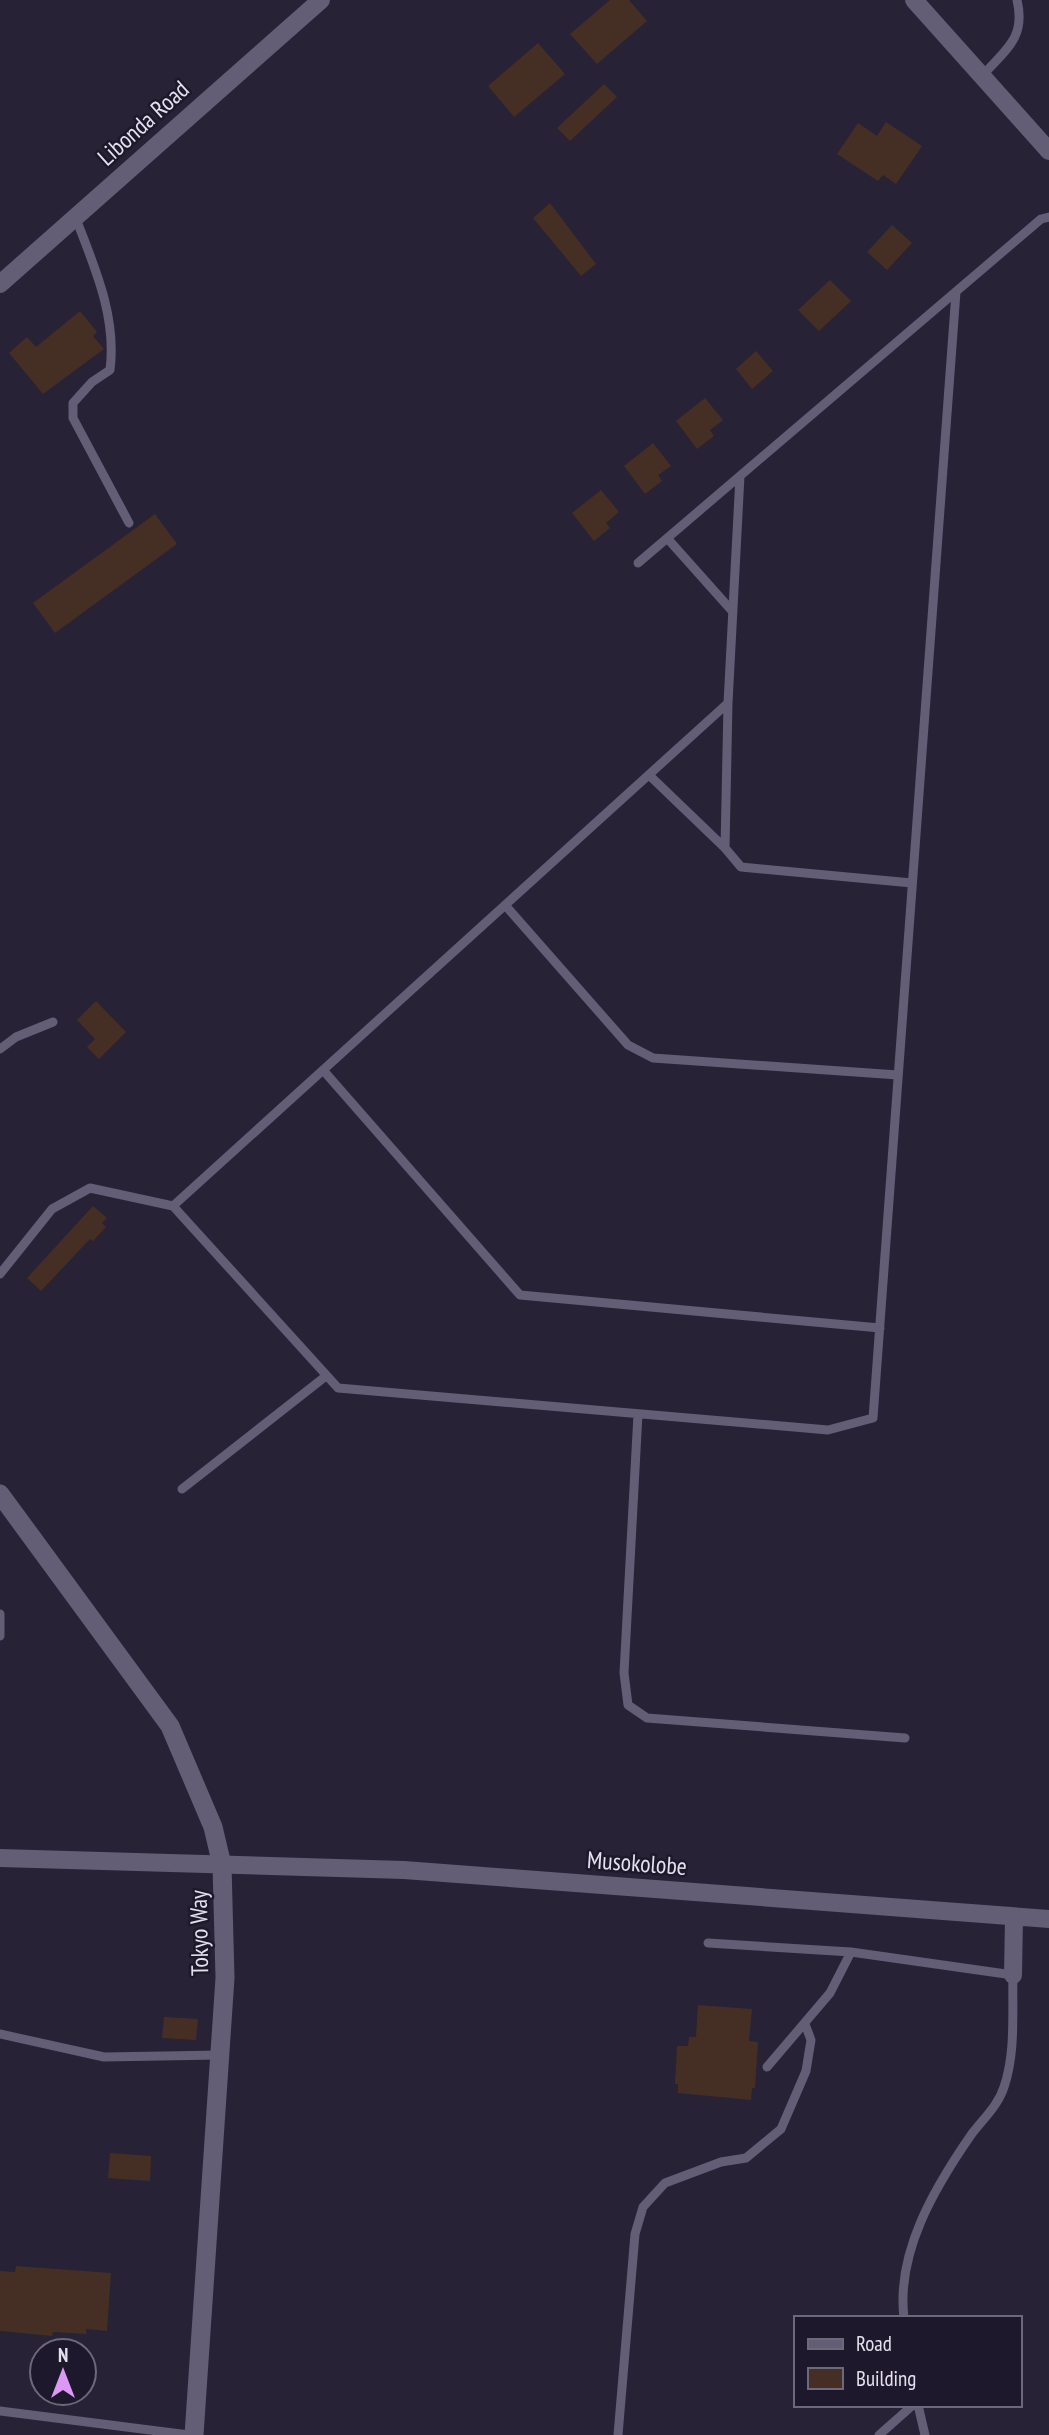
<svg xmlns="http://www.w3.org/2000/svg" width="1049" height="2435" font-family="'PT Sans Narrow',sans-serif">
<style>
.building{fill:#452f24}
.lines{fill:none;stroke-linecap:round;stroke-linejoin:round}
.service{stroke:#635d75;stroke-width:9}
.minor{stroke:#635d75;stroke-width:18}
.tertiary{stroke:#635d75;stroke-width:19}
.labels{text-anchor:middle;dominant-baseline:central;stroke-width:5;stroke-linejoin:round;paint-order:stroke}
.street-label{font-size:24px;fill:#e4e0ee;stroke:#1e182c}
</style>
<rect width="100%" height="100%" fill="#272236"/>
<path class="building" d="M610 0H629L647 21 597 64 570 34Z
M538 43 565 74 514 117 488 86Z
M604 84 617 97 570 141 557 128Z
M886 122 922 146 896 184 883 175 878 181 837 154 858 123 877 136Z
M550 203 596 264 581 276 533 218Z
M892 225 912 243 887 270 867 252Z
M830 280 851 301 819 331 798 310Z
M80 311 97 332 93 336 104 349 43 394 9 353 27 337 36 347Z
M756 351 773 371 752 389 736 369Z
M705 398 723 420 710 430 714 436 697 449 676 421Z
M653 443 671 466 658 475 662 481 645 494 624 466Z
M601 490 619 512 606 523 610 528 594 541 572 513Z
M155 514 177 544 55 633 33 603Z
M96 1001 126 1032 99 1059 87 1047 95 1039 77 1020Z
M93 1206 107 1218 102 1223 106 1227 93 1241 90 1239 41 1291 27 1278Z
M698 2005 752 2009 749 2041 758 2042 755 2088H752L751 2100 678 2093V2084H675L677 2046H688L689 2037H696Z
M164 2017 198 2019 196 2040 162 2038Z
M110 2153 151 2156 150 2181 108 2178Z
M16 2266 111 2273 107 2331 86 2329V2334L53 2332 52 2336 0 2331V2271L15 2272Z"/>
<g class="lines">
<path class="service" d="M982 76C1006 49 1026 38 1017 0
M75 216C94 266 117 316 110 370L92 382 73 403V418L129 523
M740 476 728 703 173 1206 338 1388 828 1430 873 1418 956 292
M667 538 733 612
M638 563 1041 219 1049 217
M728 703 725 848 741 867 912 883
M649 775 725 848
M505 905 628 1045 653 1058 898 1075
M0 1049 16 1037 53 1022
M323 1070 520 1295 880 1328
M0 1274 52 1209 90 1188 173 1206
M638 1414 624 1673 628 1705 647 1718 905 1738
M182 1489 326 1376
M0 1614V1636
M708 1943 851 1952 1013 1975C1012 2011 1016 2052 1004 2087 998 2106 983 2119 971 2135 935 2187 896 2252 904 2318
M0 2034 104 2057 220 2055
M767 2067 830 1993 851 1952
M918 2405 925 2435
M0 2411 189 2435
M618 2435 635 2234 643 2207 665 2183 721 2162 746 2158 781 2129 806 2071 811 2040 805 2024
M879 2435 913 2405"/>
<path class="minor" d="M914 0 1049 151
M0 284 321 0
M0 1858 404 1870 1049 1919
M1013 1975 1014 1917"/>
<path class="tertiary" d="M0 1494 170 1726 213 1827 222 1865 225 1978 194 2435"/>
</g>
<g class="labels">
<g class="street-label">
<text transform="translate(143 123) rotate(-42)">Libonda Road</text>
<text transform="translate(637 1863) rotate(4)">Musokolobe</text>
<text transform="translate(199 1933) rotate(-91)">Tokyo Way</text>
</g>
</g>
<rect x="794" y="2316" width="228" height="91" fill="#1e182c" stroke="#6d687a" stroke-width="2"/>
<rect x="808" y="2339" width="35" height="10" fill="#635d75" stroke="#6d687a" stroke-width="2"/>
<text x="856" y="2351" font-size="21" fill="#e4e0ee">Road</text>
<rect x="808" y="2368" width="35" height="21" fill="#452f24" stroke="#6d687a" stroke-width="2"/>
<text x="856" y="2386" font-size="21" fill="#e4e0ee">Building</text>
<g transform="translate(63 2372)"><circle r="33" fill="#1e182c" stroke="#6d687a" stroke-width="2"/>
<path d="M0-5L12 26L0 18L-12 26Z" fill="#dc99f4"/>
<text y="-10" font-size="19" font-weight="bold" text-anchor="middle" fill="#e4e0ee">N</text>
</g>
</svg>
